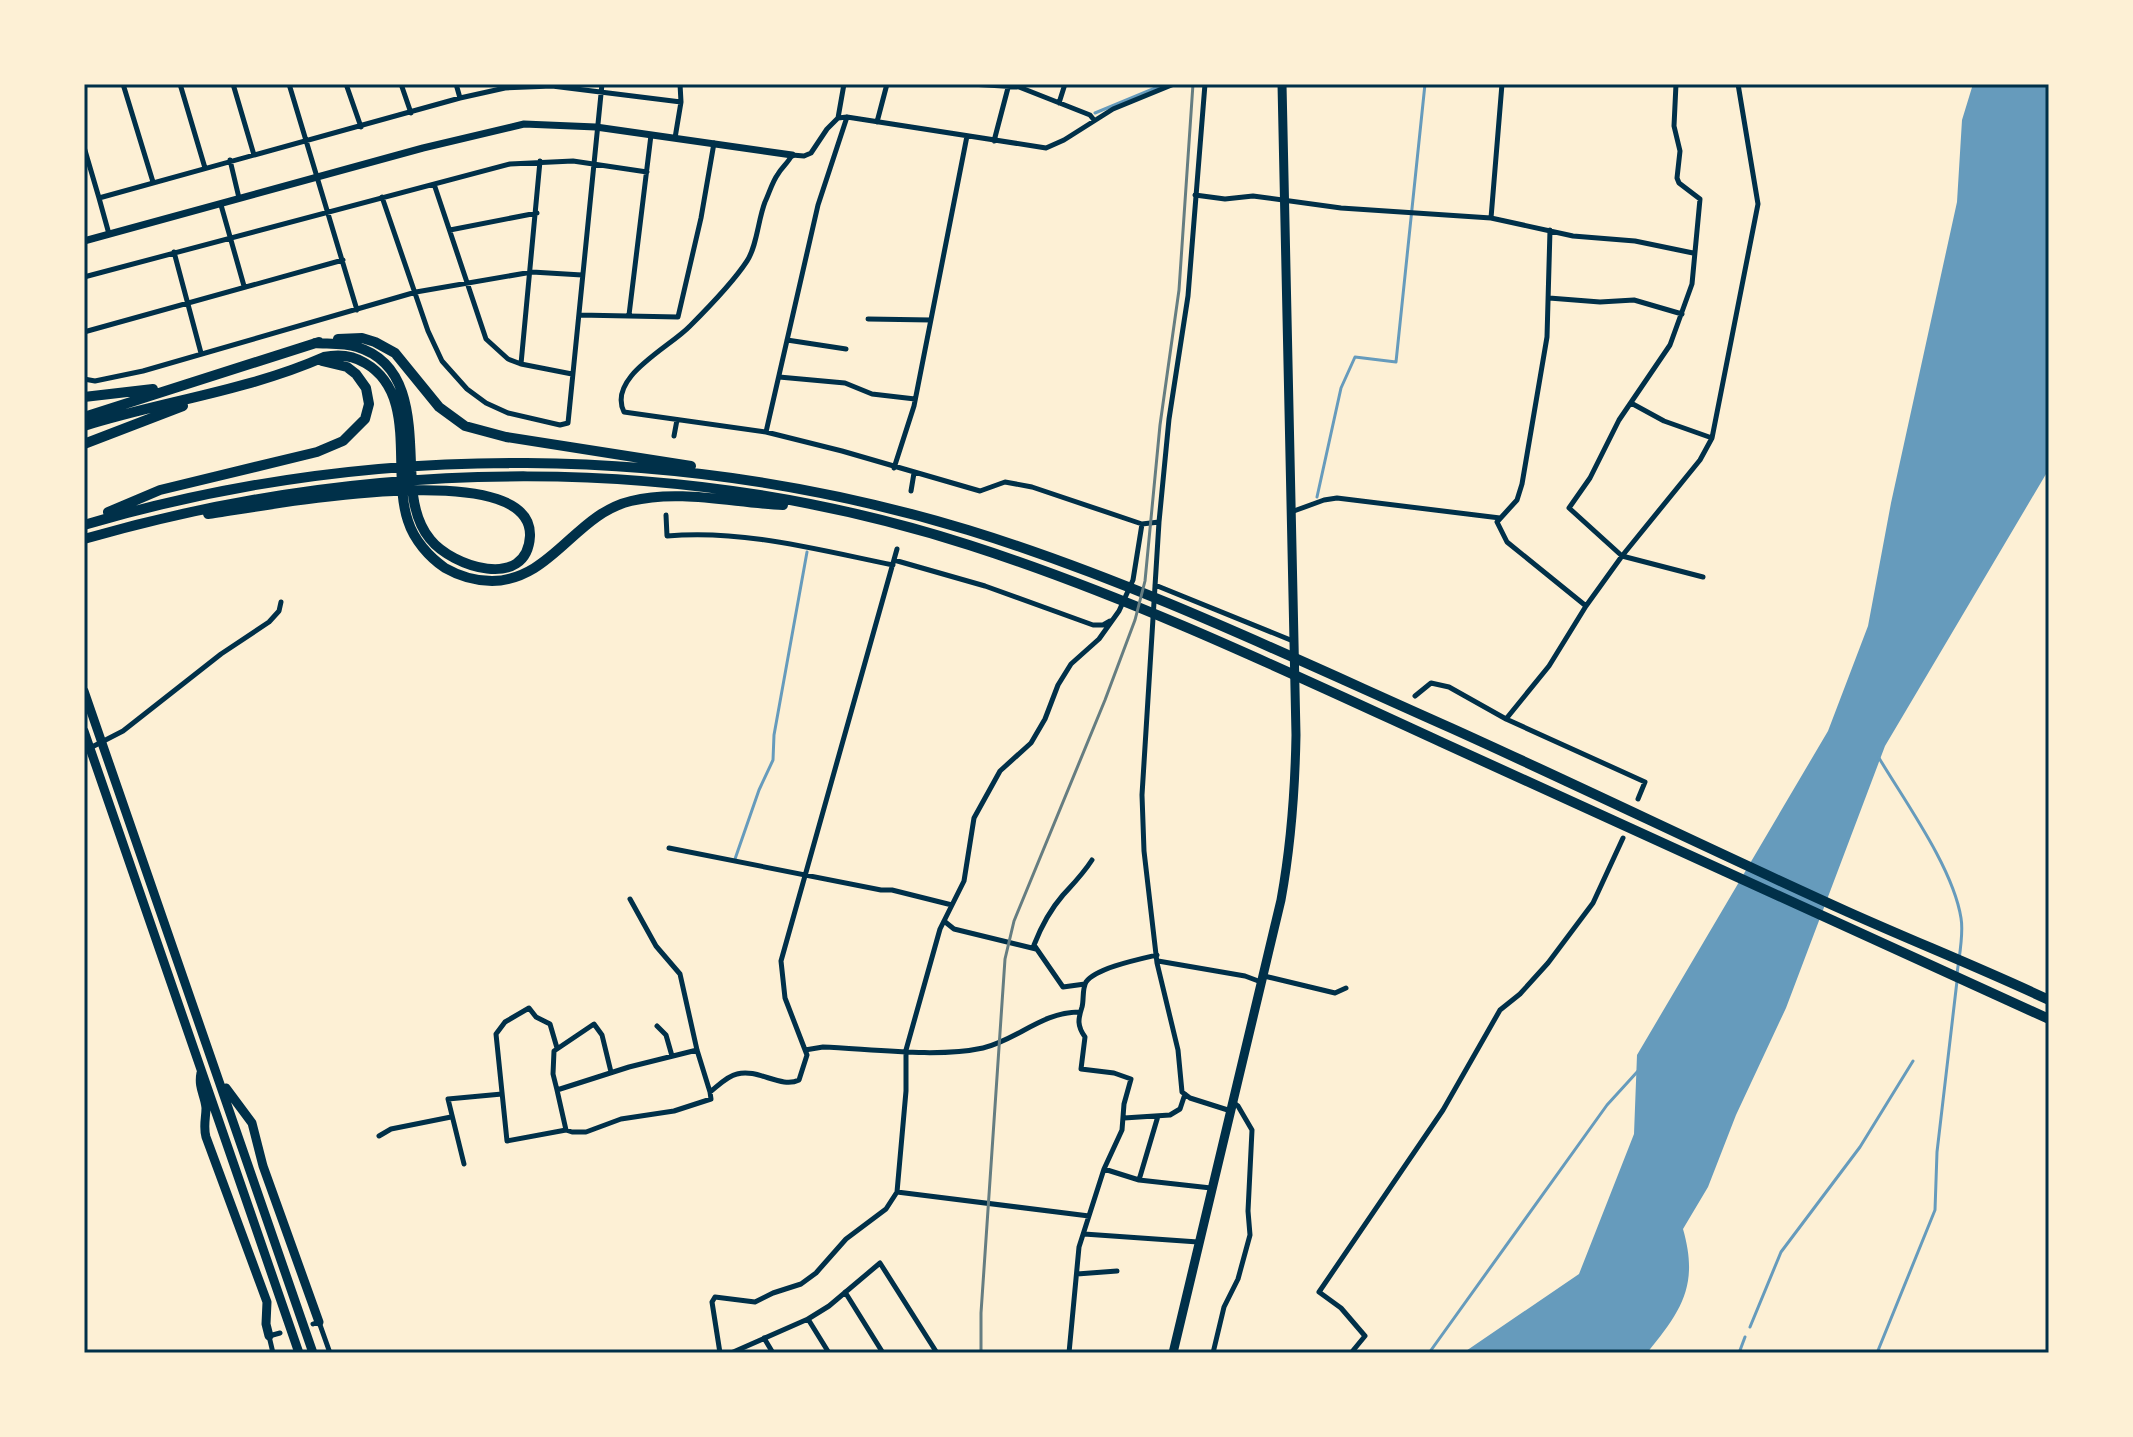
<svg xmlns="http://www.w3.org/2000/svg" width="2133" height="1437" font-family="Karla,sans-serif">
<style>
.water{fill:#669bbc}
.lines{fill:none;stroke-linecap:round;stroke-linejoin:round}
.stream{stroke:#669bbc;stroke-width:3}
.minor{stroke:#003049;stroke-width:5}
.tertiary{stroke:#003049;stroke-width:7}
.primary{stroke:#003049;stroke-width:9}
.trunk{stroke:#003049;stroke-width:9}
.motorway{stroke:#003049;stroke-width:10}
.rail{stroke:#657d81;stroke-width:3}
.neatline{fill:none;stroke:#003049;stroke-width:3}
</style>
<rect width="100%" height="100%" fill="#fdf0d5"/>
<path class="water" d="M1973 84H2049V469L1885 746 1786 1008 1736 1115 1708 1187 1683 1229C1699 1285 1682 1310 1647 1353H1463L1579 1274 1634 1134 1637 1055 1828 731 1868 626 1891 503 1957 202 1962 120Z"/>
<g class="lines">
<path class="stream" d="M1095 113 1165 84
M1317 497 1341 388 1355 357 1396 362 1425 84
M1879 758C1906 803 1953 868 1961 918 1964 935 1959 956 1957 974
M735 859 759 790 773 760 774 735 807 552
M1750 1327 1781 1252 1860 1147 1913 1061
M1429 1353 1607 1105 1638 1071
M1739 1353 1745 1337
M1877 1353 1935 1210 1937 1152 1957 981"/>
<path class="minor" d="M123 84 153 182
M180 84 205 168
M233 84 254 155
M289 84 357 310
M346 84 361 127
M401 84 411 113
M456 84 460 98
M844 84 838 118 827 129 811 153 804 156 792 155C788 163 782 167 778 174 772 182 769 194 765 202 758 220 757 246 747 261 734 281 707 309 690 326 669 348 607 377 624 412L766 432 842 451 980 491 1005 482 1032 487 1142 524 1159 522
M971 84 1019 87 1090 115 1094 120
M1205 84 1188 296 1169 419 1159 522 1142 795 1144 851 1157 963 1178 1050 1182 1092 1190 1098 1231 1111
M1676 84 1674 126 1680 151 1677 178 1679 183 1700 199 1692 284 1670 345 1619 420 1590 478 1569 508 1622 556 1703 577
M1693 84H1738
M1059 103 1065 84
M838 118 847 117 1046 148 1064 140 1113 109 1174 84
M877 122 887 84
M675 138 681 102 680 84
M994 141 1009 84
M84 147 99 198 460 98 505 88 552 86 681 102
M230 160 239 198
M434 184 486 339 508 359 521 364 572 374
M1195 195 1225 199 1253 196 1341 208 1491 218 1573 236 1635 241 1693 253
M382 197 428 331 442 361 467 389 486 403 508 413 560 425 568 423 602 84
M99 198 109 234
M221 205 244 286
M1491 218 1502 84
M450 230 537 213
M1550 230 1547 337 1522 484 1517 500 1497 522 1507 542 1586 606
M174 252 201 353
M84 277 510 164 573 161 647 172
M1549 298 1600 302 1634 300 1682 314
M579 315 678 317 701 218 714 143
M629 315 651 135
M868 319 931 320
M84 332 343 260
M787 340 846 349
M521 364 540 161
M779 377 845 383 872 394 915 399
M84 379 95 381 143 371 416 292 532 272 582 275
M1631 403 1664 421 1712 438
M766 432 818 205 847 117
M674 436 677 420
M894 468 914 406 967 136
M911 491 914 473
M1291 512 1324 500 1337 498 1500 518
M666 515 667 536C742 529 819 550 893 565
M894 560 985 586 1093 625H1103L1110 621
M1155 585 1293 641
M1415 696 1431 683 1449 687 1506 719 1645 782 1638 799
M1506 719 1549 666 1586 606 1622 556 1700 460 1712 438 1758 204 1738 84
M90 748 123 731 221 654 269 622 279 611 281 602
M669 848 881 890H892L952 905
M630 899 656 946 680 974 697 1050 710 1092C718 1086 727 1076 737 1074 758 1068 781 1089 799 1080L807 1055 785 998 781 961 897 549
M944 921 954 929 1036 949
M1158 961 1245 976 1261 982
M1264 976 1335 993 1346 988
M1085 984 1063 987 1034 945C1041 927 1050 910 1063 895 1074 883 1083 874 1092 860
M657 1026 666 1035 672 1056
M557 1048 550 1024 536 1017 529 1008 505 1022 496 1034 507 1141 566 1130 557 1090 629 1067 697 1050
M805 1050 823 1047C871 1049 937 1058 983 1048 1017 1040 1042 1012 1079 1012
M557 1090 553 1074 554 1051 594 1024 602 1035 611 1072
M1124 1118 1170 1115 1180 1109 1185 1094
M566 1130 572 1132H586L621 1119 674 1111 711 1099 710 1092
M379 1136 391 1129 451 1117
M464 1164 448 1099 502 1094
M1104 1169 1139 1180 1211 1188
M1139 1180 1158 1116
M897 1192 1089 1216
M1084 1234 1198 1242
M1077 1274 1117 1271
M845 1292 883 1353
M808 1319 829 1353
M313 1324 319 1322 330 1353
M764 1338 773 1353
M273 1353 269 1336 280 1333
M720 1353 712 1302 715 1297 755 1302 773 1293 801 1284 816 1273 846 1239 886 1209 897 1192 906 1091V1050L940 929 964 881 974 818 1000 771 1031 743 1045 719 1058 685 1071 664 1099 639 1119 611 1133 580 1142 524
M731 1353 808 1319 829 1306 880 1263 937 1353
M1069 1353 1079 1247 1104 1169 1122 1130 1124 1104 1131 1079 1114 1073 1081 1069 1085 1037C1077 1026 1078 1019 1082 1007 1084 1000 1082 989 1086 982 1096 968 1140 959 1157 955
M1213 1353 1224 1307 1238 1279 1250 1235 1248 1211 1252 1130 1238 1106 1234 1103
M1351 1353 1365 1336 1341 1308 1319 1292 1443 1110 1500 1010 1520 994 1548 963 1593 903 1623 838"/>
<path class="tertiary" d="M84 241 423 148 524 124 596 127 792 155"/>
<path class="primary" d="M1173 1353 1281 900C1291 845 1295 791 1296 735L1282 84"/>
<path class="trunk" d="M84 691 313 1353
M84 731 299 1353
M201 1073C198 1088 205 1095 206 1108 206 1118 203 1126 206 1137L267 1302 266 1324 269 1336
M226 1088 252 1123 263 1166 319 1322"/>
<path class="motorway" d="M338 339 362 338 375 342 395 353 439 407 465 426 506 437 691 466
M84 397 153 389
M84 417 319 342
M84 426C163 401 247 391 324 357 338 354 352 355 365 363 419 394 391 472 408 521 414 540 429 557 445 568 459 576 476 581 492 581 552 580 575 514 631 501 679 489 734 503 783 505
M84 444 183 406
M108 512 160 490 317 452 343 441 365 419 369 404 366 388 356 374 347 367 322 361
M208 514C256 508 533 452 530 536 527 591 452 567 430 539 420 527 415 510 413 495 407 444 420 366 357 347 344 343 328 344 315 343
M84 525C372 440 681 443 968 530 1134 581 1293 658 1451 728 1584 788 1715 852 1848 912 1915 942 1983 969 2049 1000
M84 539C372 456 683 453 969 545 1131 597 1286 671 1441 742 1644 834 1846 928 2049 1019"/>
<path class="rail" d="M981 1353V1313L1005 959 1014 921 1105 700 1135 620 1145 581 1160 425 1179 290 1193 84"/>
</g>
<rect width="2133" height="1437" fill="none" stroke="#fdf0d5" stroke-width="172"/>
<rect x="86" y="86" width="1961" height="1265" class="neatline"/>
</svg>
